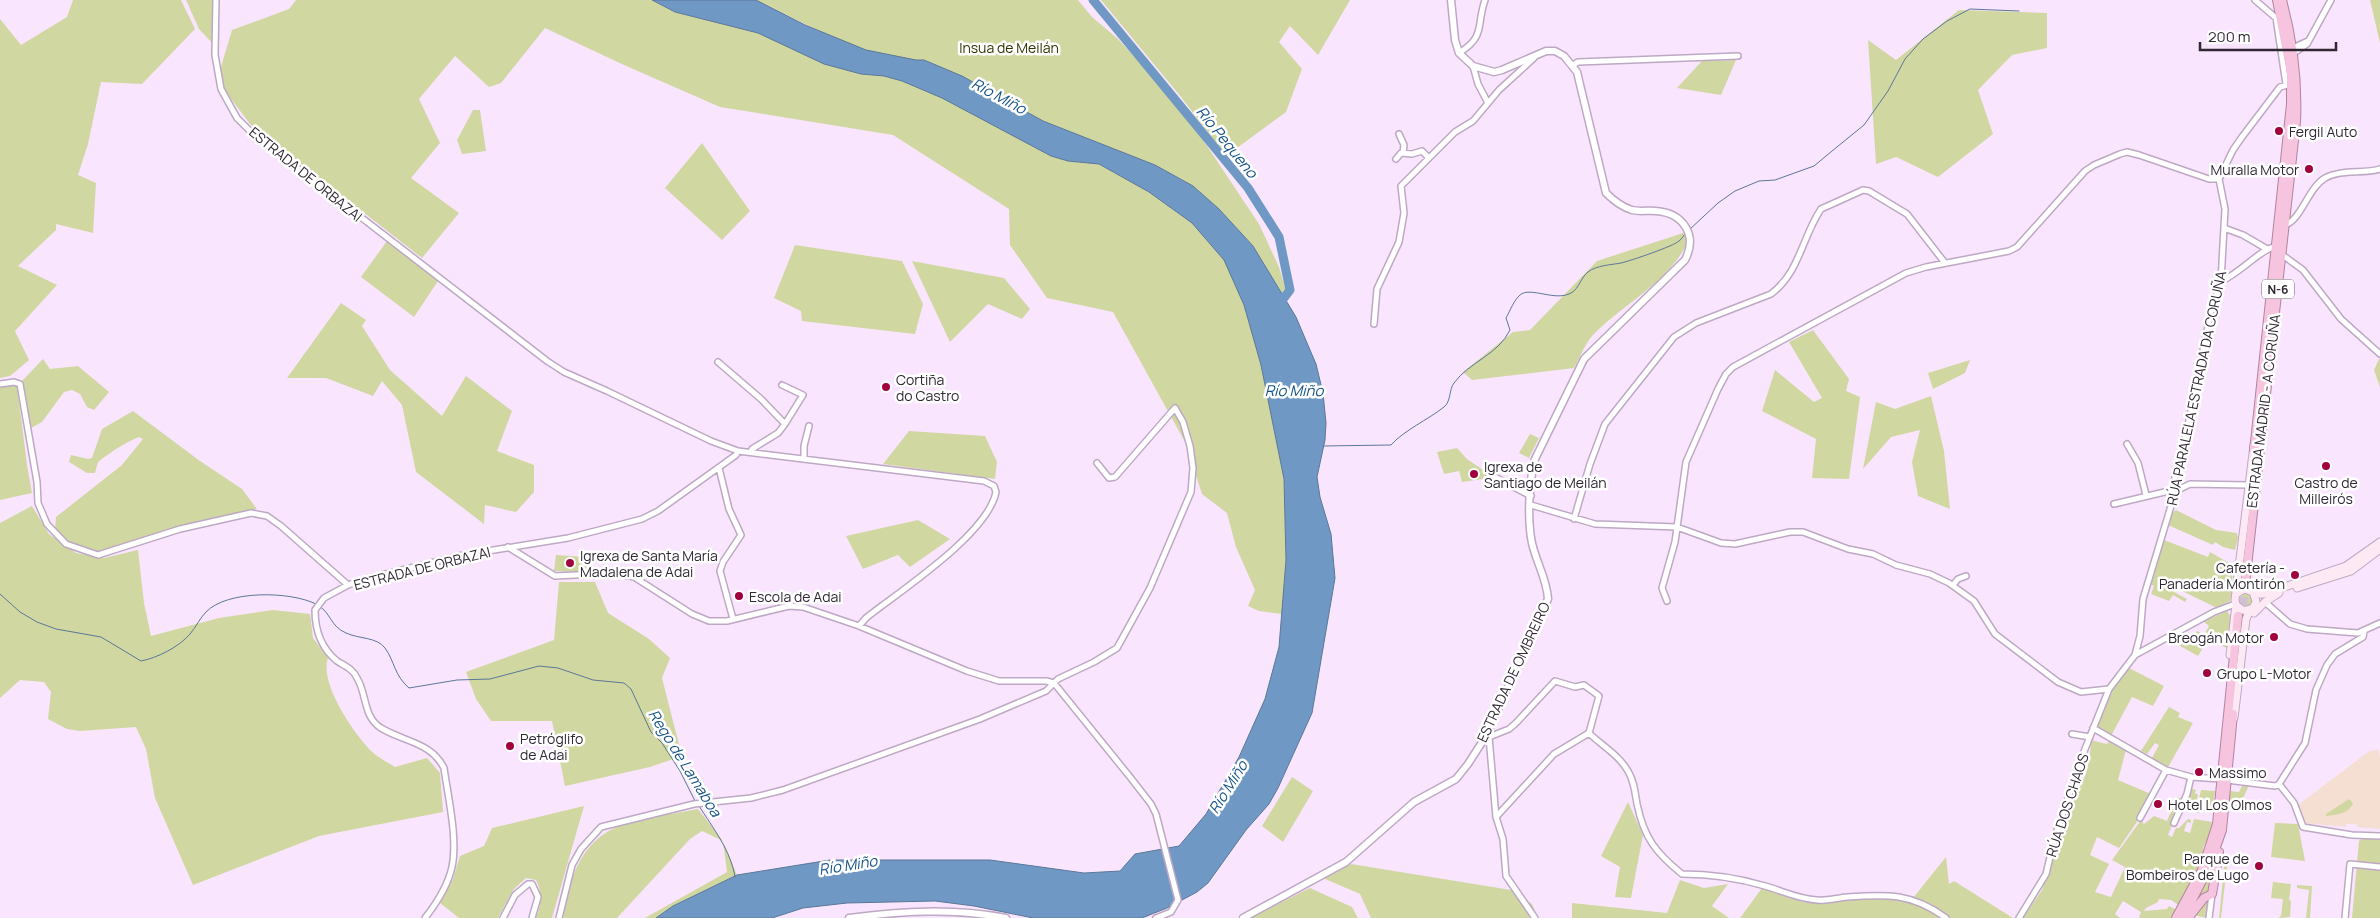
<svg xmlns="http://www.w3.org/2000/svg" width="2380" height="918" font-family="Manrope,sans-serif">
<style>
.industrial{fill:#f5ded2}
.green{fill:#d1d7a1}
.water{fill:#6f99c4;stroke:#5c7798}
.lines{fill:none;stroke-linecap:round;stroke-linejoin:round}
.stream{stroke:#5c7798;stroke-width:1}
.river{stroke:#6f99c4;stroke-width:9}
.trunk-tunnel{stroke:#d1c0d5;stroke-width:8;stroke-dasharray:8 4;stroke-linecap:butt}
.minor-casing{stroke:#bea8c5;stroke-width:8}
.tertiary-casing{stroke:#bea8c5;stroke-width:9}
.secondary-casing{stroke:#bea8c5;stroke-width:9}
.trunk-casing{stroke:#b0849e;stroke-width:10}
.minor{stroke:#fff;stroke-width:5}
.tertiary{stroke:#fff;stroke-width:6}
.secondary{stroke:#fce9f3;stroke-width:7}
.trunk{stroke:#f7c4df;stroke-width:8}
.poi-dot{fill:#a1023e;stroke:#fff;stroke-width:2}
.labels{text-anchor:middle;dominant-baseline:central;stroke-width:5;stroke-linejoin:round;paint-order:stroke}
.shield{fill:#fff;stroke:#6e6870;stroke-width:1}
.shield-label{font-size:12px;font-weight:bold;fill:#302733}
.park-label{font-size:14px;fill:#313303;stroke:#fff}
.poi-label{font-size:14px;fill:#302733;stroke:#fff;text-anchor:start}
.street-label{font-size:14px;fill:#302733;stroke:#fff}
.water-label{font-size:15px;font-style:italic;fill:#15538a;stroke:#fff}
</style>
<rect width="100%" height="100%" fill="#f9e6fe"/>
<path class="industrial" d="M2378 749 2380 757V829L2357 827V824H2346V827L2303 823 2298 805 2368 752Z"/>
<path class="green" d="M73 0H181L195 29 142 84 101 82 88 144 78 175 96 183 93 233 56 224V230L18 266 57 285 15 331 29 360 10 376 0 378V19L21 45 67 17Z
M186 0H213V44L199 29Z
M296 0H652L675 12 758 33 861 74 884 76 902 81 943 98 1051 156 1068 161 1099 164 1149 192 1192 223 1224 260 1244 305 1261 365 1284 479 1286 560 1282 614 1259 611 1248 606 1255 590 1236 547 1227 513 1202 494 1185 442 1113 312 1047 298 1010 245 1009 209 893 135 720 107 624 65 545 28 501 83 489 87 455 56 419 99 440 143 411 178 459 213 422 258 250 124 217 80 232 30 289 9Z
M756 0H1078L1092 17 1118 39 1151 75 1193 125 1259 224 1279 267 1286 291 1283 295 1253 246 1219 209 1193 186 1155 165 1043 121 1003 98 924 60C866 62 807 23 756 0Z
M1101 0H1350L1318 55 1290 26 1279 42 1302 69 1286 112 1226 156 1181 97Z
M2370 0H2380V43Z
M1959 10 2047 13V48L2012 55 1978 90 1993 134 1938 177 1896 157 1876 164 1868 40 1896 60Z
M1736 60 1721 95 1677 88 1702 61Z
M473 110H480L486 151 462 154 457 140Z
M702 143 750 211 722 240 665 188Z
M1683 233 1688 242C1667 284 1624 303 1593 335 1585 343 1580 358 1574 368L1472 380 1463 372 1513 332 1530 330 1597 261Z
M387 241 438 281 414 317 361 277Z
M795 245 902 261 923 304 915 334 802 321 801 311 774 298Z
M912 261 1004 278 1030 309 1022 319 988 304 950 342Z
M341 303 366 320 362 326 390 370 442 416 466 376 512 411 497 451 534 465V492L516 512 485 505 484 524 416 472 402 405 382 381 373 396 326 378H287Z
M1813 330 1849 379 1846 391 1860 397 1849 479 1812 478 1816 439 1762 411 1775 370 1814 402 1822 398 1789 342Z
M2380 357V387L2374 370Z
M43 359 50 369 78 366 109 392 94 410 87 407 80 394 72 390 64 392 42 422 29 429 21 382Z
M1970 360 1965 373 1933 389 1928 373Z
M17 385 27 465 32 493 0 500V386Z
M1931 396 1944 451 1950 509 1918 496 1912 462 1920 430 1891 437 1863 469 1876 402 1895 409Z
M133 411 200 461 242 489 257 509 183 525 95 553 69 544 55 530 56 517 122 465 143 439 139 437C124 443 111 452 98 462L95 473H87L69 462 71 455 88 459 92 458 102 429Z
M909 431 985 436 997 462 995 479 883 464Z
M1530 434 1539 438 1529 458 1519 453Z
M1457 448 1467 459 1486 472 1483 479 1462 482 1459 471 1444 474 1437 452Z
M32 506 49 534 76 553 104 558 138 550 144 603 151 636 219 618 273 610 310 614 313 638 328 658C319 683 353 732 370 750 377 757 387 762 395 767L427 758 440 773 443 812 319 836 193 885 155 798 146 749 136 727 80 731 67 729 48 719 51 692 44 682 20 680 0 698V523Z
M2176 510 2216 530 2237 533 2238 538 2235 550 2223 547 2215 542 2213 545 2168 525 2171 514Z
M918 520 950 539 910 567 898 555 863 569 846 536Z
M2164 540 2208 557 2210 552 2234 566 2232 581 2235 583 2230 601 2217 608 2176 588 2174 592 2187 599 2185 602 2173 595 2169 601 2151 594 2154 586 2150 584Z
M556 555 586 557 587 572 554 571Z
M559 582H595L608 613 649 639 670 658 662 678 682 756 650 767 565 786 552 721H491L476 699 466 672 554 640Z
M2240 600a6 6 0 1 1 12 0a6 6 0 1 1-12 0Z
M2227 611 2231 617 2228 649 2209 638 2198 656 2171 641 2183 633 2193 638 2197 631 2204 635 2209 626 2203 621Z
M2129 668 2164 686 2153 706 2132 697 2111 736 2094 725 2110 694Z
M2169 707 2180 713 2178 717 2193 723 2167 769 2152 758 2159 745 2155 743 2147 754 2141 751Z
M2091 740 2107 744 2110 740 2126 750 2118 780 2151 794 2139 819 2119 848 2097 837 2090 855 2109 864 2095 892 2111 897 2125 867 2112 860 2141 820 2144 824 2154 816 2167 821 2177 797 2183 799 2168 835 2172 837 2176 828H2179L2188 819 2191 820V823L2187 822 2184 831 2190 833 2194 819 2212 822 2210 834 2203 848V858L2180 906 2171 900 2159 899 2158 902 2146 908 2144 911 2167 909 2169 906 2177 910 2172 918H2139L2141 912 2123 901 2115 914 2120 918H2023L2042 890 2074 788 2079 789C2088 773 2090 758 2091 740Z
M1292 777 1313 791 1283 842 1262 826Z
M2243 784 2249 785 2242 801H2228L2229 791 2239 792Z
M2190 788 2196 790 2195 793 2198 795 2196 803 2192 804 2190 810 2184 806Z
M2201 790 2215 791 2212 811 2200 810 2199 813 2196 812Z
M2349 799 2353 803C2349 814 2336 815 2326 816V814Z
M1628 802 1643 835 1631 898 1615 897 1620 867 1601 856Z
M584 806 552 918H536C541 904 543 893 536 880L526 878 514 889 498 918H459L440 903 453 879 460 856 484 846 492 828Z
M698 809 723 841 737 875 673 906 656 918H645L727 872 723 841 702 831 690 839 617 918H563C566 907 566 894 570 884 593 816 638 821 698 809Z
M2275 823 2298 824 2305 861 2271 857Z
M2362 838 2380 840V918H2352L2359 841Z
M1946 857 1949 884 1954 881 2013 918H1949L1913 898Z
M2225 858H2228L2221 918H2219Z
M1351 864 1511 890 1532 904 1538 918H1371L1360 894 1323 878Z
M2212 868 2210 890 2196 902Z
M1680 880 1704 888 1728 884 1712 906 1729 918H1572V903L1667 913Z
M2273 882 2291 884 2289 900 2291 901 2290 917 2278 918 2281 916 2283 899 2271 898Z
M2297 885 2312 886 2310 918H2306L2309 890 2297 888Z
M1310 888 1352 907 1358 918H1250Z
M1762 888C1779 894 1798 903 1817 903 1829 904 1843 900 1855 899 1890 896 1912 899 1943 918H1740Z
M2208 900 2207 918 2193 915Z"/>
<path class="water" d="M652 0H756L805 25 866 50 916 60H924L962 76 1043 121 1155 165 1193 186 1219 209 1253 246 1296 317 1316 364 1323 393 1326 423 1325 440 1317 477 1320 497 1331 534 1335 578 1312 713 1278 788 1269 804 1246 830 1208 883 1197 892 1167 908 1142 918H1033L974 906 935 901 847 903 803 908 772 918H656L673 906 737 875 830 860H990L1084 873 1120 871 1135 854 1179 846 1206 814 1239 757 1265 699 1279 647 1286 560 1284 479 1261 365 1244 305 1224 260 1192 223 1149 192 1099 164 1068 161 1051 156 942 98 902 81 884 76 861 74 824 64 758 33 675 12Z"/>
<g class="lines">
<path class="stream" d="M1689 230 1718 203 1735 191 1759 181 1775 180 1814 166 1832 151 1864 125 1888 91 1905 59 1923 39 1947 21 1970 9 2019 11
M1323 446 1391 445C1403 431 1429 419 1444 407 1451 402 1449 389 1454 383 1469 362 1498 355 1510 330L1506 318C1510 311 1514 300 1520 295 1530 286 1555 302 1571 293 1579 289 1581 277 1588 272 1597 265 1611 265 1621 263 1630 261 1674 246 1679 241 1682 239 1684 235 1686 232
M0 594 20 612 37 622 56 629 101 637 141 661C157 658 179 647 190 634 196 627 200 618 206 612 227 590 290 591 316 604
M319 606C331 613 330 626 346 633 359 639 377 637 385 648 395 662 394 675 409 688L457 680 490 679 539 666 558 668 593 680 624 683 631 689 651 732 662 743 680 771 696 803
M699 806C713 828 731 851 735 877"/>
<path class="river" d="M1093 0 1248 188 1279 237 1290 290 1277 307"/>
<path class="trunk-tunnel" d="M2242 617 2245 585"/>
<g class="minor-casing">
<path id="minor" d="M216 0 215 55 221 89 237 118 252 133 547 361 564 372 607 391 711 441 738 451 984 481 994 486 996 492C988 534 900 591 866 618L859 626
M2255 0 2276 18 2286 84
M2297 46 2308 41
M1459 53C1486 36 1476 26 1485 0
M2294 53 2307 44 2331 0
M1573 65 1578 62 1738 56
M1473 66 1478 84 1488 103
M1399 134 1404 145 1403 153
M1396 159 1401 153 1412 154 1422 151 1429 158
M2285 225C2302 219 2308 188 2325 178 2341 169 2363 174 2380 169
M2224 228 2243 235 2267 249
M2281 254 2303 270 2341 319 2380 354
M2221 281C2237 276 2265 245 2276 247
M1374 324 1377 289 1399 242 1404 213 1401 186 1455 132 1473 121 1499 90 1534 58
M718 362 761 399 785 424 778 433 752 449 751 452
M0 384 14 382 20 384 37 482 38 503 47 524 66 544 98 555 180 529 251 513 267 516 281 526 348 585
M782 385 803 395 785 424
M2127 444 2138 463 2146 495
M804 459V446L809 426
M719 468 729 509 741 535 723 562 720 571 733 619
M1489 474 1531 496
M2174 492 2190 484 2248 485
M2114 504 2173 490
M1531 505 1595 524 1677 527 1721 543 1735 544 1790 532H1803L1848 549 1873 554 1896 565 1930 574 1949 583 1974 601 1995 634 2058 682 2081 692 2109 689 2135 655 2214 612 2235 604
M1574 519 1590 464 1605 424 1674 337 1696 323 1771 294C1800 272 1802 237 1821 209L1863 190 1869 191 1907 214 1945 263
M508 547 555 576 616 573 634 577 692 614 709 621H727L789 606 803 607 859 626 967 671 999 681H1046L1054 683 1130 777 1151 804 1156 814 1178 900 1171 912 1156 918
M1953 585 1958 579 1966 576
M1667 601 1662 588 1675 542 1686 462 1718 389 1726 374 1733 367 1906 273 1926 267 2009 251 2017 247 2085 171 2094 165 2120 154 2127 152 2139 155 2209 179H2219
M2265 602 2290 624 2307 629 2358 633 2380 623
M2135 655 2140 636 2143 599 2174 496 2175 476 2187 430 2211 311 2221 281 2225 209 2219 179 2233 150 2242 137 2280 87 2291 84
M2093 728 2166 770 2191 777 2221 779
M2072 734 2090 737
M1486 736 1489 737 1496 817 1503 839 1506 876 1535 918
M1489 737 1509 729 1516 723 1555 681 1575 687 1584 685 1599 696 1589 733
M2227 780 2275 786 2279 784 2305 743 2316 690 2327 665 2335 654 2363 637 2364 632
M2279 784 2294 803 2303 827 2352 835 2380 836
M1496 817 1554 754 1589 733C1602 746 1618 754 1628 771 1634 781 1635 792 1637 804 1644 838 1656 853 1682 874 1709 874 1738 878 1765 886 1783 891 1798 899 1817 900 1826 901 1837 898 1847 897 1887 894 1912 893 1946 918
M2140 818 2166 770
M2174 823 2187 794 2191 777
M425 918C436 904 448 885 452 867 458 838 448 797 444 768 431 742 404 742 381 728 363 717 367 694 357 678 353 669 345 666 337 661 321 648 315 630 315 610L324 598 348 585 370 578 463 555 568 538 642 519 658 511 736 455 738 451
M503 918 515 895 528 884H532L538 897 532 918
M559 918 572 865 581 849 601 827 694 804 751 798 783 790 980 719 1046 691 1058 679 1094 662 1117 648 1150 588 1191 492 1193 468 1190 446 1183 422 1175 408 1115 477 1109 478 1097 463
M2019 918 2046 874 2055 836 2085 749 2109 689
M2209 918 2212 894
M2345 918 2350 864 2380 867"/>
</g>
<g class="tertiary-casing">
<path id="tertiary" d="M849 918C902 911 953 908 1006 918
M1243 918 1346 862 1414 802 1456 779 1468 764 1486 736 1548 599C1547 579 1536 562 1532 543 1527 519 1529 482 1535 459L1584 359 1685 260C1698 235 1683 213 1656 211 1648 210 1640 212 1632 210 1622 207 1613 200 1606 193L1577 72 1564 56 1555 51H1546L1502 70 1494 72 1473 66 1459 53 1455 40 1451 0"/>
</g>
<g class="secondary-casing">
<path id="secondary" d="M2297 588 2351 571 2380 549
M2236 594 2244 589 2253 592 2256 601C2255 608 2250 611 2242 610L2236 605 2235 600 2254 445
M2255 594H2264L2346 566 2380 542
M2254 613 2265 602 2279 593
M2230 655 2236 605
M2234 718 2246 619 2250 610"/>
</g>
<g class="trunk-casing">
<path id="trunk" d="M2254 451 2291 104V73L2277 0
M2245 585 2296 122C2298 80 2293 41 2282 0
M2176 918 2202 870 2217 824 2238 616
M2183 918 2209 867 2222 830 2233 714
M2188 918 2204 898 2212 894 2219 852"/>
</g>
<use href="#minor" class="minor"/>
<use href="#tertiary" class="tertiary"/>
<use href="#secondary" class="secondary"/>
<use href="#trunk" class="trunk"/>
</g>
<g class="poi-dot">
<circle cx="2279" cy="131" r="5"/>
<circle cx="2309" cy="169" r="5"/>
<circle cx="886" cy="387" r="5"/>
<circle cx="2326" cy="466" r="5"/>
<circle cx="1474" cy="474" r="5"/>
<circle cx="570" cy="563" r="5"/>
<circle cx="2295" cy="575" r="5"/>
<circle cx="739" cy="596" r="5"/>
<circle cx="2274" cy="637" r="5"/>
<circle cx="2207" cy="673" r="5"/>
<circle cx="510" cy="746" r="5"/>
<circle cx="2199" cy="772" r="5"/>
<circle cx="2158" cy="804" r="5"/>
<circle cx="2259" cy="866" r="5"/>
</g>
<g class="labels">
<rect class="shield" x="2262" y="279.5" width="32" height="19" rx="4"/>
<g class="shield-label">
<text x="2278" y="289">N-6</text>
</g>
<g class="park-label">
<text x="1009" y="47">Insua de Meilán</text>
</g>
<g class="poi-label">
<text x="2289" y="131">Fergil Auto</text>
<text x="2299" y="169" text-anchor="end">Muralla Motor</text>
<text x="896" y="379">Cortiña<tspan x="896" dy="16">do Castro</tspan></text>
<text x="1484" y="466">Igrexa de<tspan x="1484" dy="16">Santiago de Meilán</tspan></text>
<text x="2326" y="482" text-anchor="middle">Castro de<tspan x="2326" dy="16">Milleirós</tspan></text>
<text x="580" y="555">Igrexa de Santa María<tspan x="580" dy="16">Madalena de Adai</tspan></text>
<text x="2285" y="567" text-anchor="end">Cafetería -<tspan x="2285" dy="16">Panadería Montirón</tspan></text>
<text x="749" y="596">Escola de Adai</text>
<text x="2264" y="637" text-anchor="end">Breogán Motor</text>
<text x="2217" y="673">Grupo L-Motor</text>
<text x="520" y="738">Petróglifo<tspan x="520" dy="16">de Adai</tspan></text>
<text x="2209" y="772">Massimo</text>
<text x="2168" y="804">Hotel Los Olmos</text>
<text x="2249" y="858" text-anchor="end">Parque de<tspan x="2249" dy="16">Bombeiros de Lugo</tspan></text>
</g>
<g class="street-label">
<text transform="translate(306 174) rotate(39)">ESTRADA DE ORBAZAI</text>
<text transform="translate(2196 388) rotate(-78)">RÚA PARALELA ESTRADA DA CORUÑA</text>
<text transform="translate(2263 411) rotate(-83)">ESTRADA MADRID - A CORUÑA</text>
<text transform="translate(422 568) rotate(-14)">ESTRADA DE ORBAZAI</text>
<text transform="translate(1513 672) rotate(-65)">ESTRADA DE OMBREIRO</text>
<text transform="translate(2067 805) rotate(-72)">RÚA DOS CHAOS</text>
</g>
<g class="water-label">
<text transform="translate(999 96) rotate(28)">Río Miño</text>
<text transform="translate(1227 142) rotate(51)">Río Pequeno</text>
<text x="1294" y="390">Río Miño</text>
<text transform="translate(685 763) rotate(58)">Rego de Lamaboa</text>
<text transform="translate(1228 787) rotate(-58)">Río Miño</text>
<text transform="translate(848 865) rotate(-9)">Río Miño</text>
</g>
</g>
<path d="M2200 42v8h136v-8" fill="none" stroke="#302733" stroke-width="2.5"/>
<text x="2208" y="42" font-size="15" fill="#302733" stroke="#ffffff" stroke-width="4" paint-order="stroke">200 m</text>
</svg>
